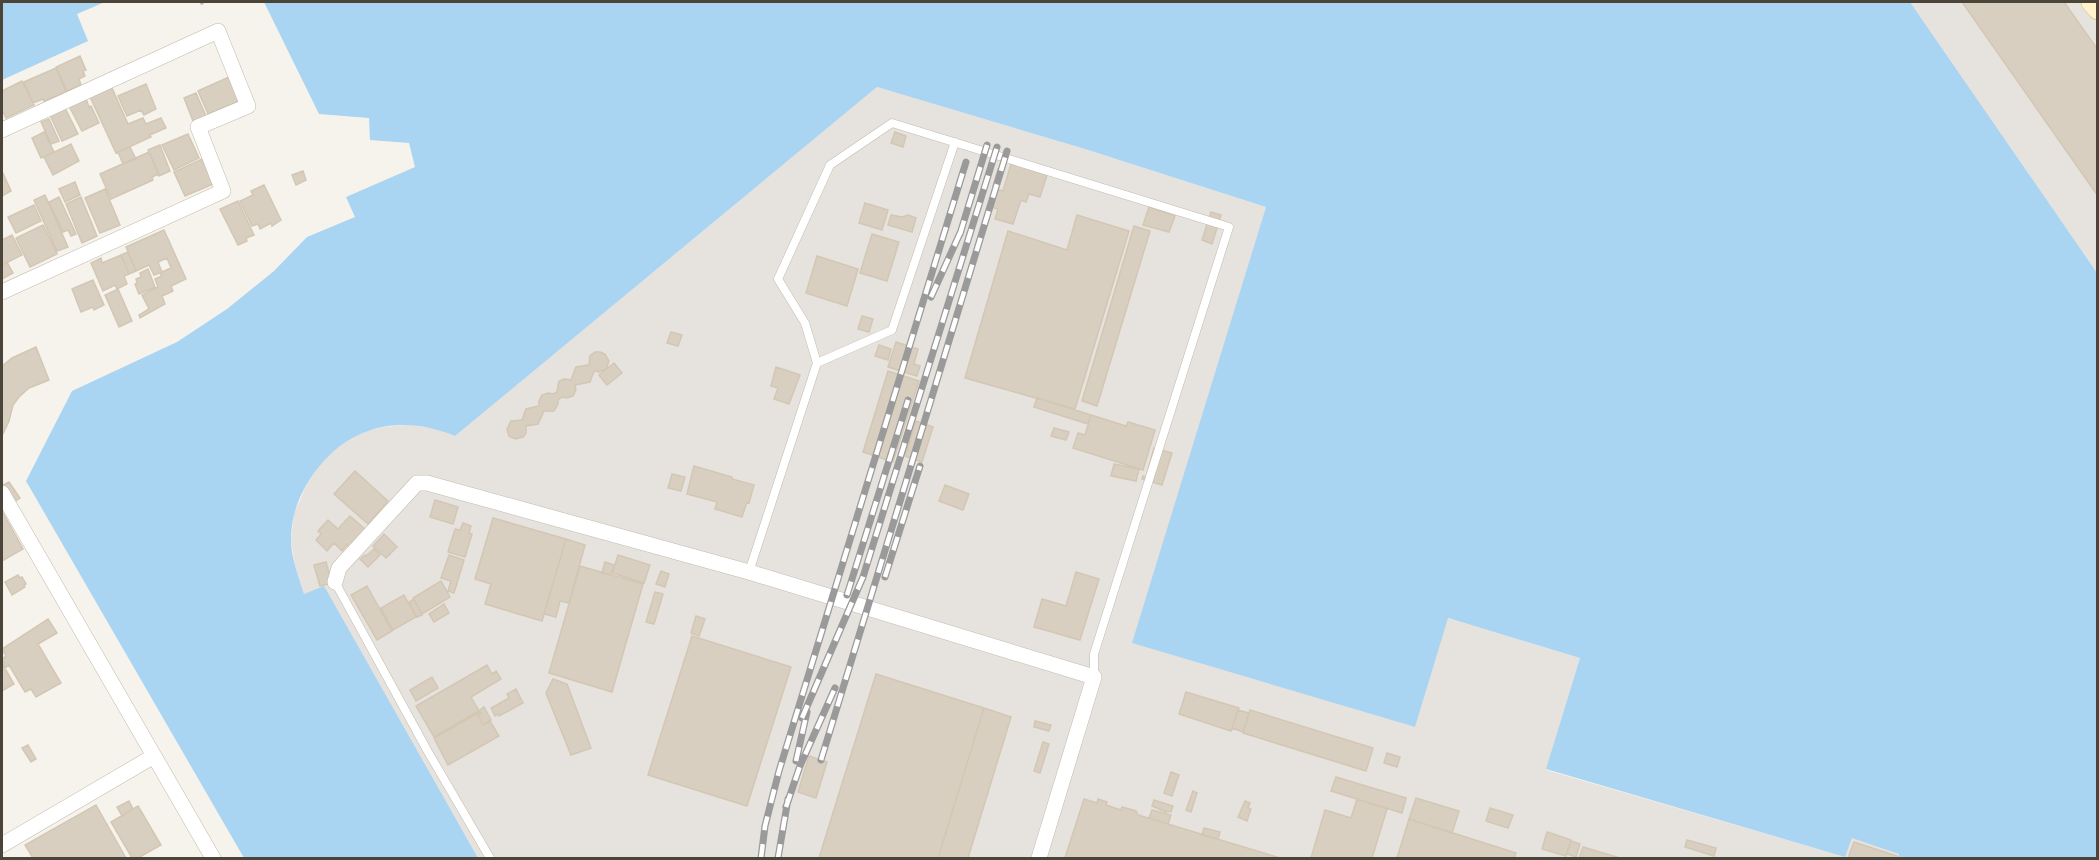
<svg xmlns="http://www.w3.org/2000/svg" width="2099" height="860" font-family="'Archivo Narrow',sans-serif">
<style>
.industrial{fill:#e6e2dd}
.water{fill:#a9d4f2}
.building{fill:#d8cfc1;stroke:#d3c7b4;stroke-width:1.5;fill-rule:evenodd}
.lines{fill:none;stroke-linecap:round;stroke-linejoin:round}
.lane-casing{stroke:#c2bbae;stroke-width:9}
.street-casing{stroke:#c2bbae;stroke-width:16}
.secondary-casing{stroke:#d6c79b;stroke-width:22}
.path{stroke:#c4b79f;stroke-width:3;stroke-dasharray:3 3;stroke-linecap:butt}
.lane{stroke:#fff;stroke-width:8}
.street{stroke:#fff;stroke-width:15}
.secondary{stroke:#fff3cd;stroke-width:21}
.rail-casing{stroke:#9a9a9a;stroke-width:7}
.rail{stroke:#fff;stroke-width:4.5;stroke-dasharray:14;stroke-linecap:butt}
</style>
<rect width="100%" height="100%" fill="#f6f3ec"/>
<path class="industrial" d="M1910 2H2097V273L2078 246Z
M877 87 1085 149 1266 207 1133 643 1415 727 1447 618 1580 658 1546 770 1845 857 1852 837 1900 854 1898 858H478L324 587 304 594 295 565 291 541 294 514 306 486 319 465 338 447 358 433 383 427 408 425 437 429 455 436Z"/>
<path class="water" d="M2 2H105L77 14 88 41 2 80Z
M264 2H1910L2097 273V858H1898L1899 854 1852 838 1845 857 1546 769 1580 658 1448 618 1415 727 1132 643 1266 207 1085 149 877 87 455 436C398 413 345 426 310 479 298 497 291 518 291 540 291 558 299 577 304 594L324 586 478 858H244L26 481 72 391 177 342 227 309 274 271 307 237 355 217 346 197 415 167 409 143 370 140 369 118 319 114Z"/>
<path class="building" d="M1962 2H2064L2098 50V196Z
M80 56 86 70 83 71 85 76 79 79 81 85 67 91 56 67Z
M56 68 66 92 44 101 43 99 33 103 24 82Z
M229 77 239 101 208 114 198 91Z
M22 81 34 105 6 118 2 110V91Z
M146 84 156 109 144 115 141 110 127 116 118 96Z
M112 88 128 124 143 118 146 124 161 118 166 128 150 135 151 137 116 153 90 97Z
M196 93 206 116 193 121 184 98Z
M86 99 89 107 91 106 99 123 82 131 69 106Z
M65 108 78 134 62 141 50 115Z
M49 119 59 141 51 144 41 122Z
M44 132 54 152 41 158 32 138Z
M895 132 906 136 903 147 891 143Z
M188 134 199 158 174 170 162 145Z
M71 144 79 161 53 175 44 157Z
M160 145 170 171 159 176 148 150Z
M130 147 136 159 123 164 118 152Z
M149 152 159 174 152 177 153 180 111 199 100 174Z
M202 159 213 184 185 196 174 172Z
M1011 164 1047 175 1040 197 1029 194 1026 202 1021 200 1013 224 995 219 998 209 991 207 996 189 1003 191Z
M998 169 1003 171 998 187 993 186Z
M2 171 11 191 2 196Z
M303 171 306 180 296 185 292 175Z
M75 182 80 195 65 202 59 189Z
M264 185 281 220 272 226 271 223 260 229 258 224 252 226 240 201 253 195 251 191Z
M105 189 120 225 100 233 85 198Z
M45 195 68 247 57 251 34 200Z
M59 197 76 234 71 236 68 230 63 232 49 202Z
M81 197 97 236 82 243 66 204Z
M238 201 254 235 246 238 247 241 238 245 220 209Z
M865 203 888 210 882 230 859 223Z
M34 205 41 221 16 233 8 217Z
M1149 207 1175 216 1169 232 1143 225Z
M1211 212 1221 215 1212 244 1202 240Z
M891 215 902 217 908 215 916 218 912 232 888 225Z
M1077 215 1129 231 1075 409 965 378 1008 231 1067 250Z
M43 225 57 254 30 267 16 238Z
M1134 226 1150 231 1097 406 1082 401Z
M164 230 186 279 171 286 173 291 162 296 165 304 140 318 139 315 149 309 142 295 158 287 155 279 162 276 160 273 154 275 149 265 136 271 126 247ZM167 258 171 268 162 272 158 262Z
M872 234 899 242 887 281 860 273Z
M12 235 22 255 2 265V240Z
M128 252 136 271 129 274 121 255Z
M121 255 129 274 124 276 127 284 117 289 115 285 103 291 91 263 101 258 102 263Z
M817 256 858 269 847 306 806 293Z
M7 262 13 273 2 279V265Z
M148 269 155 287 139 294 135 284 137 283 136 279 141 277 140 273Z
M93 280 104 305 94 310 93 307 81 312 72 289Z
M118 289 132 321 119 327 105 295Z
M862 316 873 319 869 332 858 329Z
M671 332 682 335 678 346 667 343Z
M896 342 918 349 914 364 920 366 917 376 888 367Z
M879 345 891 349 888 360 875 356Z
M36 347 49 380 29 388 19 397 13 405 9 421 2 436V366L12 358Z
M600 352 605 354 609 361 606 369 599 372 594 371 590 382 575 385 576 390 573 396 567 398 562 397 558 400V404L554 411H544L538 424 526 426V433L523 437 515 439 509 436 507 429 511 421 522 420 526 409 539 406V401L542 395 548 393 553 394 557 392 559 381 564 379 571 380 576 367 589 365 590 356 595 352Z
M614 363 622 373 607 385 599 375Z
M776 367 800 375 789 404 774 399 778 388 771 386Z
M888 371 919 381 893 462 863 452Z
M1037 398 1091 415 1088 424 1034 407Z
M1091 415 1126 426 1128 422 1155 430 1143 470 1073 448 1078 433 1085 435Z
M916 421 933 427 922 462 905 456Z
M1054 428 1069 432 1066 440 1051 436Z
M1154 448 1172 453 1162 485 1142 479 1143 476 1146 477Z
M1114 464 1139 469 1136 481 1111 476Z
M694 466 732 477V479L754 485 749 503 747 502 742 517 715 509 717 502 687 494Z
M355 471 388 501 368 524 334 494Z
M672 474 685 477 681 491 668 488Z
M9 482 20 498 14 502 3 485Z
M945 485 969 494 963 510 939 501Z
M435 500 458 507 453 524 430 517Z
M2 511 23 549 2 561Z
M350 516 366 530 350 547 347 545 342 551 334 543 327 551 316 540 321 534 318 531 328 520 338 529Z
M493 518 566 539 542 621 485 604 491 584 475 579Z
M463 523 471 526 469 533 472 534 465 557 448 552 455 529 460 530Z
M384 534 397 547 386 558 373 546Z
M566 539 585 545 569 603 560 601 556 617 544 614Z
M374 549 380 555 368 567 360 559 365 555 366 556Z
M449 555 464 560 454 593 448 591 451 581 441 578Z
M618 555 650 565 644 583 612 573Z
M326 562 332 583 320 586 314 565Z
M605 562 614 565 611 575 602 573Z
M580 566 643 584 612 692 549 673Z
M661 571 669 574 665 587 656 584Z
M1076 572 1099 579 1080 640 1034 627 1042 599 1066 606Z
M18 575 20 578 22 577 26 584 24 585 25 587 12 595 5 582Z
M441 581 450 597 422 614 413 598Z
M367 586 392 631 377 640 351 595Z
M655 592 663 594 654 624 646 622Z
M404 595 416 617 393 630 381 608Z
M414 599 422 615 417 617 409 602Z
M444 604 449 613 434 622 429 614Z
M696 616 705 619 699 636 691 633Z
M48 619 57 633 38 644 61 683 36 697 31 689 25 692 9 665 5 668 2 659 6 656 2 649Z
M692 636 791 667 747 806 648 775Z
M2 663 14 684 2 691Z
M487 665 492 674 496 671 501 679 471 697 479 711 434 737 416 706Z
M876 674 984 708 938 858H819Z
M432 677 438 688 416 701 410 690Z
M553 679 567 684 591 748 571 755 546 693Z
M516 689 523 703 499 716 498 714 495 716 491 708 509 698 507 694Z
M1186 692 1239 708 1231 731 1179 714Z
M484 707 491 720 483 725 478 715 481 714 479 711Z
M984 708 1011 717 968 858H938Z
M1238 710 1249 713 1243 732 1232 728Z
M1250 710 1373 748 1366 771 1243 733Z
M480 712 481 714 478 715 483 725 490 721 499 736 448 765 434 738Z
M1035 721 1051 725 1049 731 1034 727Z
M1043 742 1049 744 1040 773 1034 771Z
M28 745 36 759 31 762 22 748Z
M1387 753 1400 757 1397 767 1384 763Z
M809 756 827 762 816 798 798 792Z
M1171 772 1179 775 1172 796 1164 793Z
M1336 777 1406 798 1402 813 1331 791Z
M1193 791 1197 793 1191 812 1186 810Z
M1416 798 1459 811 1452 833 1409 819Z
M1084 799 1097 803 1098 799 1107 802 1106 805 1121 810 1122 807 1136 811 1138 815 1280 858H1065Z
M1357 799 1387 809 1372 858H1311L1325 810 1351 818Z
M1154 800 1173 806 1171 812 1166 811V812L1152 806Z
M129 801 133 809 122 816 117 807Z
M1245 801 1250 803 1248 808 1251 809 1247 821 1238 817Z
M96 805 126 858H33L25 845Z
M138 806 161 845 138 858H132L111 822Z
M1490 808 1513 815 1508 828 1486 821Z
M1152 810 1171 815 1168 824 1149 818Z
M1409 819 1516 853 1514 858H1397Z
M1204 828 1220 832 1218 839 1202 835Z
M1547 832 1571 840 1566 856 1542 849Z
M1687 840 1716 848 1714 856 1685 847Z
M1571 841 1580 844 1576 857 1567 854Z
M1854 842 1897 856V858H1848Z
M1583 847 1620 858H1579Z"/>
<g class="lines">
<g class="lane-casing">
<path id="lane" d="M817 363 892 330 955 142
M749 572 817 363 805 323 778 279 830 165 892 123 1229 227 1094 654V677
M335 582 427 750 490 858"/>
</g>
<g class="street-casing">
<path id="street" d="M2 130 218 31 248 106 198 127 223 191 2 292
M2 493 213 858
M335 582 339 568 417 483H427L749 572 1094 677 1039 858
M2 845 154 756"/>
</g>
<g class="secondary-casing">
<path id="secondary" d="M2092 2 2098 9"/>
</g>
<path class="path" d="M201 2 203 5"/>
<use href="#lane" class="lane"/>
<use href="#street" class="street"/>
<use href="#secondary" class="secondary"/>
<g class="rail-casing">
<path id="rail" d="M960 234 987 145
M931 297 961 231
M885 577 920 466
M847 595 908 400
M802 718 863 577 997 147
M821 760 1007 151
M796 761 807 712
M786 807 800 766 835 688
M761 858 765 826 779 771 966 162
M778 858 788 799"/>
</g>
<use href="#rail" class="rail"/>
</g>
<rect width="2099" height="860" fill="none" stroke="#4b4439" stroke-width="6"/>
</svg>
